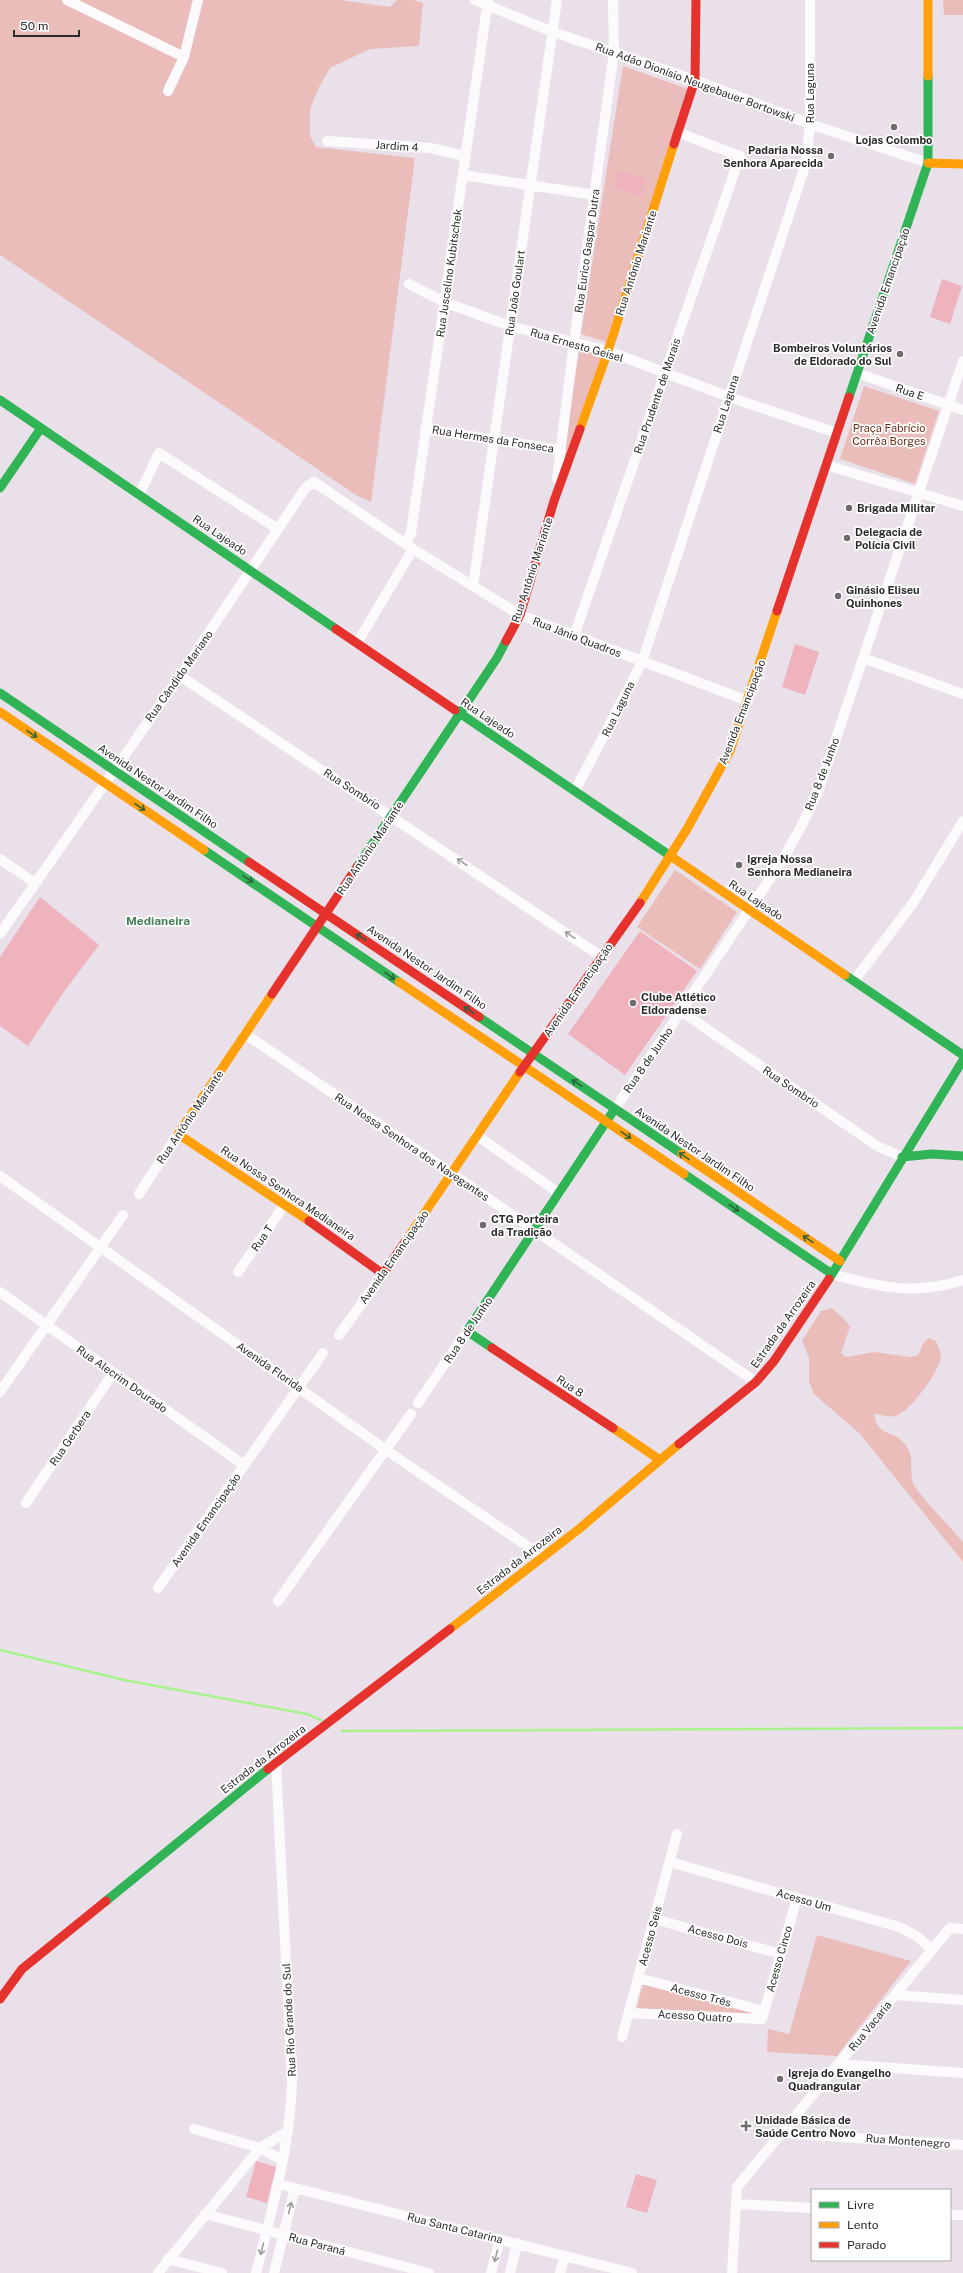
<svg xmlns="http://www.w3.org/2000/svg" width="963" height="2273" font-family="'Public Sans',sans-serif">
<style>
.green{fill:#eabdbb}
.pitch{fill:#eeb3bd}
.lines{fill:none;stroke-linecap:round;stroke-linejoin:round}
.stream{stroke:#a8f28e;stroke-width:2.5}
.street{stroke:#fcfafc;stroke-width:10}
.fast{stroke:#30b455;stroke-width:9}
.slow{stroke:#ff9f0a;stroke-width:9}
.jam{stroke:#e5322d;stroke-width:9}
.oneway{stroke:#2d623c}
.oneway2{stroke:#9e9d9e}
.poi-dot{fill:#6e6a6e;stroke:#fff;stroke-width:1.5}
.labels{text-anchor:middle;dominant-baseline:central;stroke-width:3.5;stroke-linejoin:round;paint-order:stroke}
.street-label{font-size:11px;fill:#2b2b2b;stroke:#fff}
.poi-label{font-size:11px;font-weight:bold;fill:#2b2b2b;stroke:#fff;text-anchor:start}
.park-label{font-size:11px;fill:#702d14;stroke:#fff}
.neighbourhood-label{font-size:12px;font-weight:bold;fill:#478159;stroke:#fff}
</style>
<rect width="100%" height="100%" fill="#eae0ea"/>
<path class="green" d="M0 0H340L390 7 397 0H413L423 3 419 46 370 49 330 68 318 89 310 109V136L316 147 415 158 371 502 356 495 0 255Z
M943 0H963V15H944Z
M623 66 688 89 606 342 581 334Z
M580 345 603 352 562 466Z
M864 386 939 411 915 484 840 459Z
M675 870 737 912 700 969 637 927Z
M832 1308 846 1321 850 1327 841 1353 846 1357 874 1352 911 1357 918 1355 924 1342 929 1338 936 1341C938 1347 943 1355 940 1361 936 1375 910 1412 895 1416 889 1418 880 1414 874 1414 877 1437 893 1430 903 1442 917 1457 908 1466 913 1483 916 1492 954 1531 963 1542V1562L860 1434 814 1394 809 1381V1358L802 1341 821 1311Z
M817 1935 911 1961 837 2056 767 2052 768 2029 789 2034Z
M643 1983 752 2012 751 2015 637 2008Z"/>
<path class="pitch" d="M618 170 647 179 642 196 613 187Z
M942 279 962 286 950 324 930 317Z
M795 644 819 652 805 695 782 687Z
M40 897 99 945 63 993 28 1046 0 1026V957Z
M640 931 697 971 625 1075 568 1034Z
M256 2161 276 2167 267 2203 246 2197Z
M636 2174 657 2180 647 2213 626 2207Z"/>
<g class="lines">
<path class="stream" d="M0 1650 124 1680 307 1714 321 1720
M342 1731 963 1728"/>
<path class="street" d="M67 0 184 57
M475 0 553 32 695 80 810 124 928 163
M168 91 184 57 198 0
M327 141 430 148 466 156
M463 175 595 195
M409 284 444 302 510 326 608 351 729 397 837 433
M857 373 963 410
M425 429 561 450
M826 465 963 506
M557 479 574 342 614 52 613 0
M139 495 159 453 278 529
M405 544 411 533 488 0
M473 586 557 0
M574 636 740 156 679 133
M357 643 413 549
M863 658 963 694
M180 676 602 957
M575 791 642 662 806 163 810 124V0
M0 859 35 883
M0 934 180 676 306 487 314 482 413 549 520 615 748 701
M854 981 913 903 963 821
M682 1012 877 1146 902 1157
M245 1034 451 1173 756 1382
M615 1109 778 867 801 827 819 789 963 361
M476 1135 559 1193
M0 1176 386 1450 542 1556
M139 1194 178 1134
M238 1272 285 1204
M832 1274C880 1287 913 1296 963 1280
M0 1292 244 1465
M339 1335 383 1274
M0 1392 123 1215
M418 1403 467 1331
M26 1503 113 1373
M158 1588 323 1353
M278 1601 411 1414
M670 1862 899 1927 918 1937 932 1950
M654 1919 781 1954
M638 1978 764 2011
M895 1995 963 2000
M629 2013 762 2019 797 1898
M622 2037 677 1834
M838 2064 963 2073
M194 2129 260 2148 282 2160
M781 2133 963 2145
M279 2184 632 2273
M736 2204 812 2208
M205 2214 429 2273
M950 2215H963
M168 2259 222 2273
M158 2273 260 2148 288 2131
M256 2273C272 2210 290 2147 292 2082L276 1763
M274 2273 295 2188
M491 2273 500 2239
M510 2273 517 2243
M560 2273 565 2256
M732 2273 737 2187 950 1928 963 1929"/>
<path class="fast" d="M849 397 928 163V76
M0 400 336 629
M0 488 41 428
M0 693 249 862
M455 710 672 857
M204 850 399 982
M357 867 497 658 506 641
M845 975 963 1055
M479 1017 682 1154
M902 1157 932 1154 963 1156
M684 1174 832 1274
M829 1279 963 1060
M492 1348 467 1331 612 1113
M106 1901 268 1769"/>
<path class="slow" d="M928 0V76
M928 163 963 164
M580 429 608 351 674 144
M0 712 204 850
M672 857 845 975
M640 903 687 829 730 751 777 611
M399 982 684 1174
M272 994 178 1134 309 1221
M682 1154 840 1261
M405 1242 520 1072
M613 1428 660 1460
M450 1629 579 1529 679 1444"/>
<path class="jam" d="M674 144 695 80 696 0
M777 611 849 397
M336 629 455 710
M506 641 520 615 554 501 580 429
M249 862 479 1017
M272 994 357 867
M520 1072 640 903
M309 1221 383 1274 405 1242
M492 1348 613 1428
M679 1444 756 1382 774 1361 829 1279
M268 1769 450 1629
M0 1999 22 1969 106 1901"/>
</g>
<defs><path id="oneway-shaft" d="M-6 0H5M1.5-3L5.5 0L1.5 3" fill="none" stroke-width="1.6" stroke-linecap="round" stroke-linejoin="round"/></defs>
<g class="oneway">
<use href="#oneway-shaft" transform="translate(32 734) rotate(34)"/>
<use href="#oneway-shaft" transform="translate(140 807) rotate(34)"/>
<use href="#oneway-shaft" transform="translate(248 879) rotate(34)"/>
<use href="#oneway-shaft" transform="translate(361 937) rotate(-146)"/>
<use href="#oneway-shaft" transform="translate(390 976) rotate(34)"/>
<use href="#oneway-shaft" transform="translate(469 1010) rotate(-146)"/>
<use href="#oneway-shaft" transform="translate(577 1083) rotate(-146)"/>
<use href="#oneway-shaft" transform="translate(626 1135) rotate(34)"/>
<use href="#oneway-shaft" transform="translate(684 1156) rotate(-146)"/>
<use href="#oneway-shaft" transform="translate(734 1208) rotate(34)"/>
<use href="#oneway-shaft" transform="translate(808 1239) rotate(-146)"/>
</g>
<g class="oneway2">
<use href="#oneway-shaft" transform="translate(462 862) rotate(-146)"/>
<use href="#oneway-shaft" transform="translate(570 935) rotate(-146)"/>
<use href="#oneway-shaft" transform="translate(290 2208) rotate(-76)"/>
<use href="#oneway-shaft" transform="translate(262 2249) rotate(104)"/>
<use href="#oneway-shaft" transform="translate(496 2256) rotate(104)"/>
</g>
<g class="poi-dot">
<circle cx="894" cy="127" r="4"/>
<circle cx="831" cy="156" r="4"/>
<circle cx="900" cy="354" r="4"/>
<circle cx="849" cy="508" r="4"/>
<circle cx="847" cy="538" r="4"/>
<circle cx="838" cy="596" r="4"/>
<circle cx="739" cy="865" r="4"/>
<circle cx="633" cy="1003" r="4"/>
<circle cx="483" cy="1225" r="4"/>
<circle cx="780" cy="2079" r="4"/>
<path d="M744 2120h4v4h4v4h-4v4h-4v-4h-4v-4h4z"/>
</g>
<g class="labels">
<g class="street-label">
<text transform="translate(695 82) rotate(20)">Rua Adão Dionísio Neugebauer Bortowski</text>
<text transform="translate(810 93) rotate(-90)">Rua Laguna</text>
<text transform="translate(397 146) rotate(4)">Jardim 4</text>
<text transform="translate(587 251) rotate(-82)">Rua Eurico Gaspar Dutra</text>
<text transform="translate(636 263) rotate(-72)">Rua Antônio Mariante</text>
<text transform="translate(449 273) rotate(-82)">Rua Juscelino Kubitschek</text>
<text transform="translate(888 281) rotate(-71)">Avenida Emancipação</text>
<text transform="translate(515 293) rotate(-82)">Rua João Goulart</text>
<text transform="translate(577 345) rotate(16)">Rua Ernesto Geisel</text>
<text transform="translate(910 392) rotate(19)">Rua E</text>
<text transform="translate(657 396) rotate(-71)">Rua Prudente de Morais</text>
<text transform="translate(726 404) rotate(-72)">Rua Laguna</text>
<text transform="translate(493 439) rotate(9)">Rua Hermes da Fonseca</text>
<text transform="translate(220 535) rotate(34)">Rua Lajeado</text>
<text transform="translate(532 570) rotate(-72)">Rua Antônio Mariante</text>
<text transform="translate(577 637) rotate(21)">Rua Jânio Quadros</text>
<text transform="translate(179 676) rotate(-55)">Rua Cândido Mariano</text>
<text transform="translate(618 709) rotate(-64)">Rua Laguna</text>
<text transform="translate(742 712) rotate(-69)">Avenida Emancipação</text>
<text transform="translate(488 718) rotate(34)">Rua Lajeado</text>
<text transform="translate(822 774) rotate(-69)">Rua 8 de Junho</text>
<text transform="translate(158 786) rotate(34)">Avenida Nestor Jardim Filho</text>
<text transform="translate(352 789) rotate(33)">Rua Sombrio</text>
<text transform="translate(370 848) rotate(-56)">Rua Antônio Mariante</text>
<text transform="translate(756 900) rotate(34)">Rua Lajeado</text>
<text transform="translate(427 967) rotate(34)">Avenida Nestor Jardim Filho</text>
<text transform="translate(578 990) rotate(-55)">Avenida Emancipação</text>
<text transform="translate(648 1060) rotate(-55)">Rua 8 de Junho</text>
<text transform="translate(791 1087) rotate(34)">Rua Sombrio</text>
<text transform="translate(190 1117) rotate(-56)">Rua Antônio Mariante</text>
<text transform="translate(412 1147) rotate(34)">Rua Nossa Senhora dos Navegantes</text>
<text transform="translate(695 1149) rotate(34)">Avenida Nestor Jardim Filho</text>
<text transform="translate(288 1193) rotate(34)">Rua Nossa Senhora Medianeira</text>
<text transform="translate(262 1238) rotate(-55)">Rua T</text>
<text transform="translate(394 1257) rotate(-55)">Avenida Emancipação</text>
<text transform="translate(783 1324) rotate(-55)">Estrada da Arrozeira</text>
<text transform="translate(468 1330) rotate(-56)">Rua 8 de Junho</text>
<text transform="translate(270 1367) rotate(35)">Avenida Florida</text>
<text transform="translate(122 1379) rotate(35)">Rua Alecrim Dourado</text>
<text transform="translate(570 1386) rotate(34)">Rua 8</text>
<text transform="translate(70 1438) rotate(-56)">Rua Gerbera</text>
<text transform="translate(206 1520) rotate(-55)">Avenida Emancipação</text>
<text transform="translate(519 1560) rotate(-38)">Estrada da Arrozeira</text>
<text transform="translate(263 1759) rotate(-38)">Estrada da Arrozeira</text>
<text transform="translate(804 1900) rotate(16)">Acesso Um</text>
<text transform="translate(650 1936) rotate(-75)">Acesso Seis</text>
<text transform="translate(718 1936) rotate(15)">Acesso Dois</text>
<text transform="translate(779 1959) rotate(-74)">Acesso Cinco</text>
<text transform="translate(701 1995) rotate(15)">Acesso Três</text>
<text transform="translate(695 2016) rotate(3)">Acesso Quatro</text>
<text transform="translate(289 2020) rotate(-93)">Rua Rio Grande do Sul</text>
<text transform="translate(870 2026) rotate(-51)">Rua Vacaria</text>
<text transform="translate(908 2141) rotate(4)">Rua Montenegro</text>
<text transform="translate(455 2228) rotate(14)">Rua Santa Catarina</text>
<text transform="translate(317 2244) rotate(15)">Rua Paraná</text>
</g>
<g class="poi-label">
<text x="894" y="140" text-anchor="middle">Lojas Colombo</text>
<text x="823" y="150" text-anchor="end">Padaria Nossa<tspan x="823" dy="13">Senhora Aparecida</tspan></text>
<text x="892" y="348" text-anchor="end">Bombeiros Voluntários<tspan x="892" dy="13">de Eldorado do Sul</tspan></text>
<text x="857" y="508">Brigada Militar</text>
<text x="855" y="532">Delegacia de<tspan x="855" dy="13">Polícia Civil</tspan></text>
<text x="846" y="590">Ginásio Eliseu<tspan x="846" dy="13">Quinhones</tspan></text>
<text x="747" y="859">Igreja Nossa<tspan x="747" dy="13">Senhora Medianeira</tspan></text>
<text x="641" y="997">Clube Atlético<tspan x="641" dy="13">Eldoradense</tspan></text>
<text x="491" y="1219">CTG Porteira<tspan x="491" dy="13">da Tradição</tspan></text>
<text x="788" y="2073">Igreja do Evangelho<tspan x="788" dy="13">Quadrangular</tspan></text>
<text x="755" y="2120">Unidade Básica de<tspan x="755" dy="13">Saúde Centro Novo</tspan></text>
</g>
<g class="park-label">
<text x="889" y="428">Praça Fabrício<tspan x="889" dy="13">Corrêa Borges</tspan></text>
</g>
<g class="neighbourhood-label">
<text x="158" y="921">Medianeira</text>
</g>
</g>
<rect x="811" y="2189" width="140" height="72" fill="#ffffff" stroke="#aaaaaa"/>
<rect x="819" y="2202" width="20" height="6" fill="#30b455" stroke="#aaaaaa"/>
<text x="847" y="2209" font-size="12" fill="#2b2b2b">Livre</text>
<rect x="819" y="2222" width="20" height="6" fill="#ff9f0a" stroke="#aaaaaa"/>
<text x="847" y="2229" font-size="12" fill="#2b2b2b">Lento</text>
<rect x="819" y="2242" width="20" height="6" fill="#e5322d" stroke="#aaaaaa"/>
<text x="847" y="2249" font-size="12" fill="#2b2b2b">Parado</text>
<path d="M14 30v6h65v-6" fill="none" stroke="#2b2b2b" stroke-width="2"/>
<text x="20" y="30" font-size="12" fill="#2b2b2b" stroke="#ffffff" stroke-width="3" paint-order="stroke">50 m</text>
</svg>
